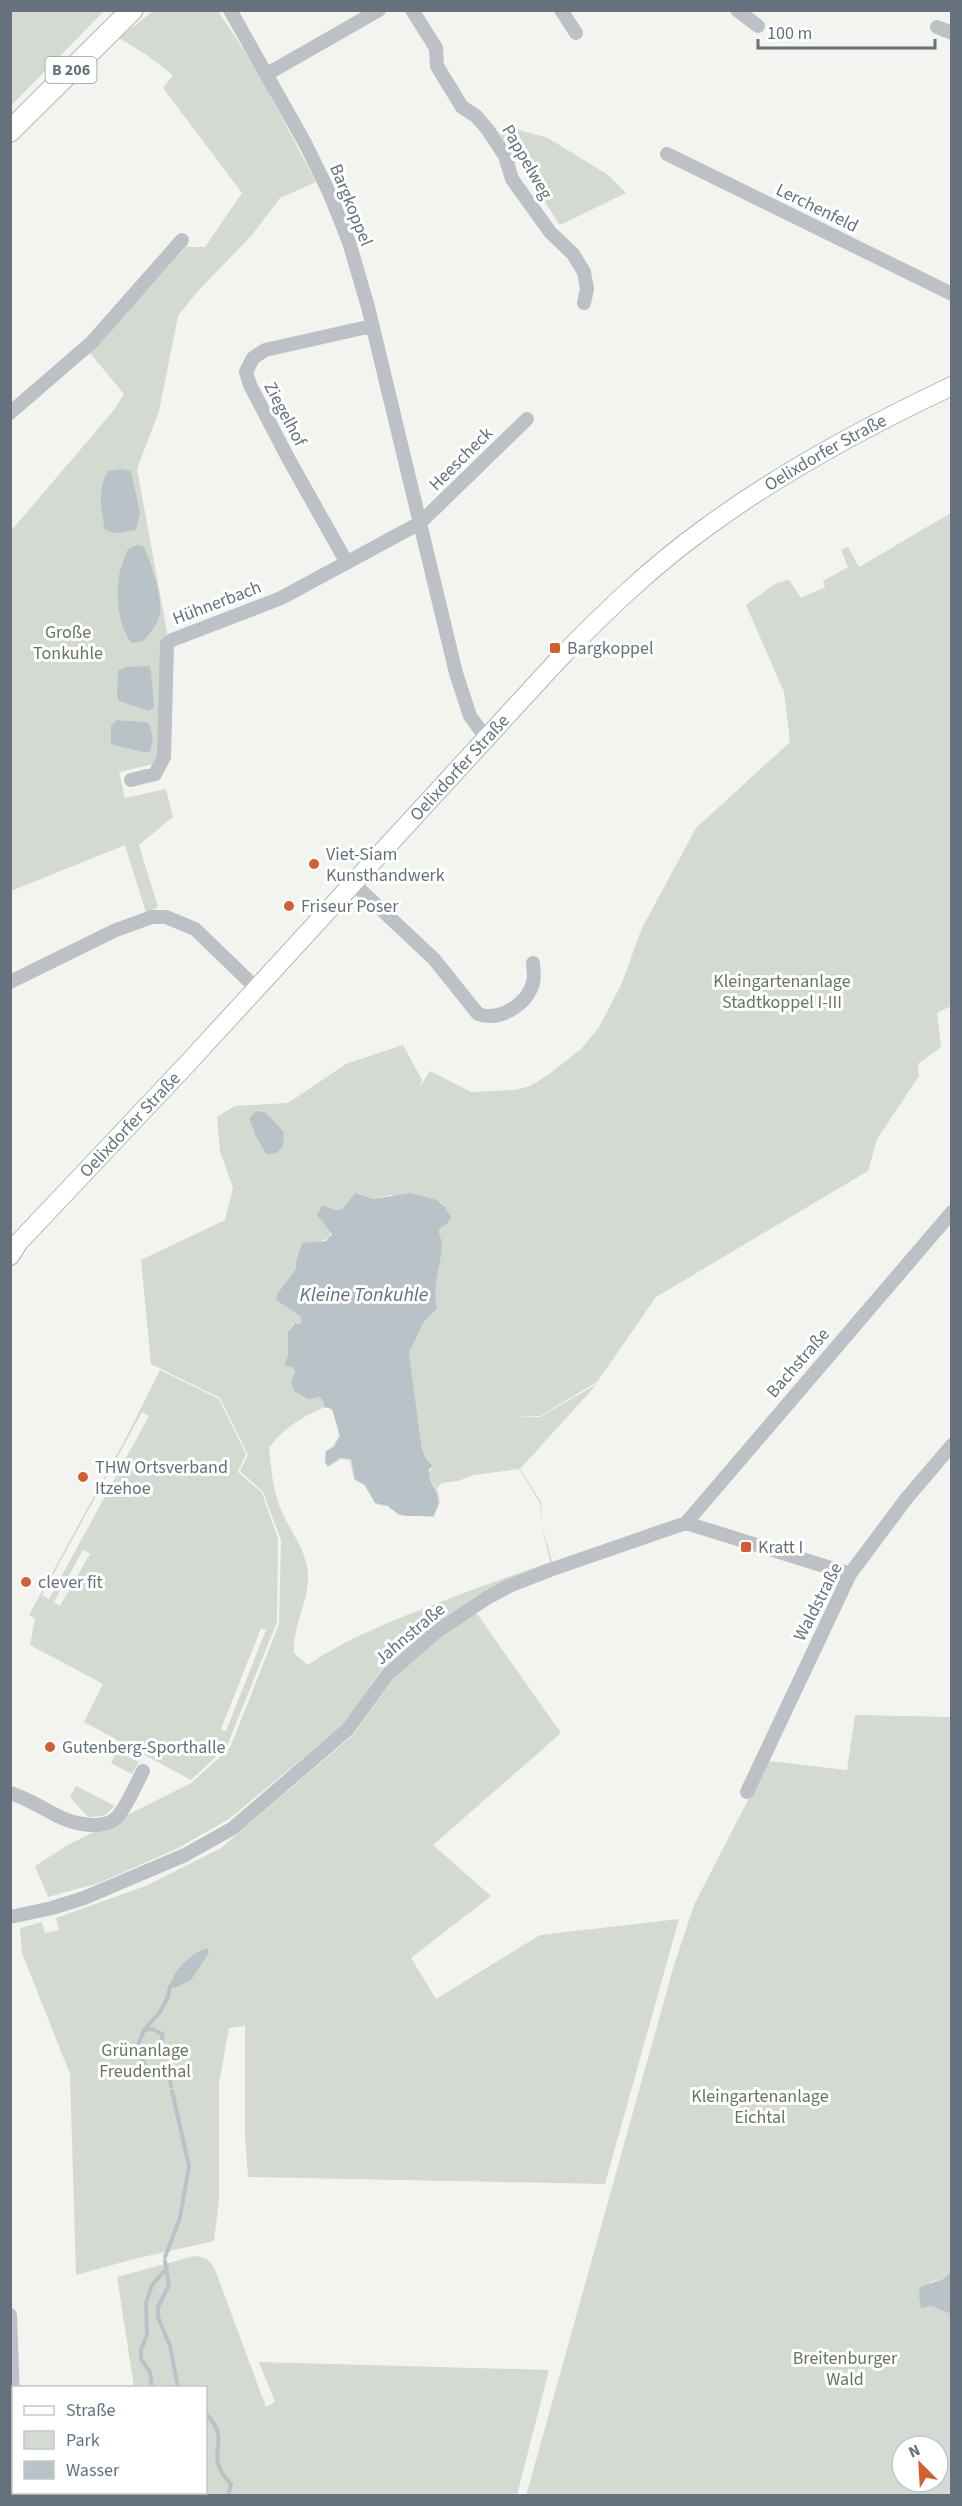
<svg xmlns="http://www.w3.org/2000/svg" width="962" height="2506" font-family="'Source Sans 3',sans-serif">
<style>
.green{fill:#d4dad1;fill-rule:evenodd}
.water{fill:#b9c2c7}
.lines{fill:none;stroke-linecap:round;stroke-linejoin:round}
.stream{stroke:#b9c2c7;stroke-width:4}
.secondary-casing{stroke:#b2b6ba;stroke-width:20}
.primary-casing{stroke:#b3b6b9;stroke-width:23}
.street{stroke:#bdc0c4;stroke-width:14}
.secondary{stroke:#fff;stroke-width:18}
.primary{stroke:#fff;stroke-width:21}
.poi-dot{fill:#d25f31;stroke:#fff;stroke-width:2}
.labels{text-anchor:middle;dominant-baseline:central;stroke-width:6;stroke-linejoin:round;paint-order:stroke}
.shield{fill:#fff;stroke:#939ca5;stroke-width:1.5}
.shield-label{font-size:16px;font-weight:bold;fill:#65727e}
.street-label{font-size:18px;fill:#65727e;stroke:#fff}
.park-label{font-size:18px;fill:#667663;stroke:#fff}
.poi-label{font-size:18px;fill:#65727e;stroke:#fff;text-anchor:start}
.water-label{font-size:20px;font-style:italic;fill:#61737b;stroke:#fff}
</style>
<rect width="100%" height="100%" fill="#f3f3f0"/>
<path class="green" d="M10 11H104L11 106H10Z
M153 11H218L255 67 316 182 280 198 252 235 198 291 178 316 159 411 137 469 167 632 162 650 161 756 154 764 119 772 125 798 166 789 173 817 139 845 158 907 146 913 125 845 11 891V531L114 410 124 394 90 353 186 247H205L242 193 163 88 173 75 148 56 119 38ZM154 571 160 612 154 628 126 637 120 617 119 598ZM117 720 146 722 150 725 153 738 142 752 124 747Z
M512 128 548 138 608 175 626 193 560 225 499 133Z
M951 513V1006L937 1013 941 1047 918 1064 919 1076 877 1139 868 1171 656 1297 597 1382 540 1416H510L540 1417 597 1384 520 1469 541 1502 542 1526 553 1564 432 1627 382 1669 344 1724 229 1819 178 1848 99 1883 48 1897 35 1866 66 1846 191 1783 230 1748 279 1624 281 1540 263 1492 240 1471 248 1455 220 1398 151 1364 141 1260 225 1220 233 1188 220 1151 217 1117 235 1106 288 1103 346 1064 403 1045 422 1080 420 1087 430 1071 471 1092 515 1090 530 1086 548 1075 581 1049 599 1027 622 983 641 930 696 828 790 742 784 692 746 605 776 583 789 580 801 598 825 587 823 581 848 567 841 550 848 547 859 567ZM249 1118 279 1128 284 1132 283 1140 266 1154 255 1135ZM357 1193 373 1199 390 1195 441 1202 448 1212 439 1229 438 1236 442 1243 435 1288 436 1308 424 1322 409 1353 422 1449 426 1459 433 1466 428 1474 436 1489 425 1514C405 1519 394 1508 375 1503L365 1485 355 1479 351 1459 340 1458 328 1466 326 1452 334 1447 340 1436 332 1408 320 1397C304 1399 301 1396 291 1382L295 1371 292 1367 284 1366 288 1355V1332L294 1323 298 1324 301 1321V1317L276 1300 277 1294 296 1269V1261L302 1243H316L329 1238 331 1230 325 1225 335 1210 346 1208ZM328 1406C337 1412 337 1427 339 1436L333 1446 326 1451 325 1463 328 1467 341 1459 350 1460 354 1480 364 1485 376 1504 393 1509 398 1515 434 1517 440 1502 437 1488 442 1483 458 1481 473 1475 519 1469 540 1503 542 1526 550 1562C502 1579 455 1596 407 1615 373 1629 339 1643 308 1665L294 1653C292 1627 309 1602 308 1575 307 1546 284 1526 277 1498 272 1483 271 1464 269 1448 283 1428 304 1415 328 1406Z
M160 1370 219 1399 246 1454 238 1472 262 1493 278 1539 277 1622 227 1746 191 1780 84 1722 103 1684 30 1645 35 1619 29 1615 127 1436ZM142 1412 149 1416 49 1599 42 1595ZM83 1550 90 1554 60 1606 54 1602ZM261 1628 266 1630 226 1731 221 1729Z
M475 1611 561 1733 433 1845 491 1896 411 1958 436 1999 540 1935 679 1919 605 2184 248 2177 245 2136V2026L229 2028 219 2083V2199L214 2241 134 2259 76 2275 70 2074 22 1953 20 1928 42 1922 45 1933 59 1930 56 1918 148 1885 221 1848 353 1735 394 1678 440 1636Z
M855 1715 951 1717V2272L943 2279 930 2282 931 2306 951 2314V2495L526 2496 674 1965 694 1905 768 1761 847 1770ZM902 2446H938V2482H902Z
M117 1751 139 1762 132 1774 111 1763Z
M76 1786 115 1806 104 1816 88 1817 70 1797Z
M194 2256C207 2257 211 2261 216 2272L266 2407 275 2402 259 2362 549 2370 517 2495H141V2492H206V2388L134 2387 117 2277Z"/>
<path class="water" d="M122 469 131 471 140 513 136 530 115 533 105 530C101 509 97 491 108 471Z
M138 545 143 546C151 561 162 595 160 612 159 624 150 633 143 641L132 643C118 630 115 590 120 571 122 564 125 556 128 549Z
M149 666 151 671 154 707 149 711 119 701 117 695 118 671 127 667Z
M117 720 146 722 150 725 153 738 150 752H142L111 744V726Z
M256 1111 266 1113 284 1132 283 1147 276 1153 266 1154 255 1135 249 1118Z
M356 1193 373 1199 410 1193 437 1200 445 1207 451 1217 448 1223 439 1229C438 1236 443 1240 442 1247 440 1268 432 1287 437 1308L424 1322 409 1353 422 1449 426 1459 433 1466 429 1469C427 1481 439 1490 438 1502 438 1506 435 1512 433 1516H406L398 1514 388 1506 375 1503 365 1485 355 1479 351 1459 340 1458 328 1466 325 1462 326 1451 334 1447 340 1436 332 1409 324 1407V1402L320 1397 308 1399 294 1391 291 1382 295 1371 292 1367 284 1366 288 1355V1332L295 1323 298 1324 301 1322V1317L276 1300 277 1294 296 1269V1261L302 1243 326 1241 332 1234 317 1215 322 1205 335 1210 342 1209Z
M207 1948 209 1953 191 1980 175 1988 170 1986C172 1971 193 1952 207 1948Z
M951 2272V2314L931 2306 921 2308 919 2296 920 2287 943 2279Z"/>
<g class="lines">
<path class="stream" d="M170 1986 168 1997 160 2012 144 2030 138 2045 142 2061 149 2069 170 2080 171 2086
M143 2059 144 2054C153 2048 165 2046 162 2034L152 2029 145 2030
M165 2257 180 2218 189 2166 172 2091
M165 2261 169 2285 158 2307V2317L170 2346 178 2388
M152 2388 150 2372 141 2359V2350L147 2335 146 2303 152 2285 167 2268
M206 2414C235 2443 200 2453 231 2484L228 2496"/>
<g class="secondary-casing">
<g id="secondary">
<path id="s1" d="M10 1256 19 1242 188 1063 559 659C604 613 651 567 704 529 781 472 865 427 952 386"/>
</g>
</g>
<g class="primary-casing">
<path id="primary" d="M10 131 132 10"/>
</g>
<path class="street" d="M230 10 305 143 329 192 349 242 368 307 456 673 470 716 486 738
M412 10 436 48 437 66 462 107 476 116 488 130 505 156 512 179 550 232 573 254 584 272 587 289 584 303
M561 10 576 33
M737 10 758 26
M937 27 952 33
M267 74 379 10
M667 154 952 294
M10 413 92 342 182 240
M347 563 288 458 250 385 246 372 253 358 265 350 372 326
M131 780 155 774 164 757 167 644 172 640 281 598 420 523 527 419
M353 883 434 959 478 1014C500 1022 527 1004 533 983 535 977 533 969 533 963
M10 982 116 930 152 917H166L195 929 256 988
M686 1523 952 1212
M747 1792 850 1574 906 1499 952 1445
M10 1793C43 1803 60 1826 97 1825 105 1824 112 1823 118 1816 128 1804 135 1786 143 1771
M10 1917 52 1908 84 1898 185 1855 233 1828 348 1729 388 1674 436 1632 487 1598 509 1586 550 1570 686 1523 850 1574
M10 2315 14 2426
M15 2492V2496"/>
<use href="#secondary" class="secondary"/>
<use href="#primary" class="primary"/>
</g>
<g class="poi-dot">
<rect x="549" y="642" width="12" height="12" rx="3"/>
<circle cx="314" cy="864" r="6"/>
<circle cx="289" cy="906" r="6"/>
<circle cx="83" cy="1477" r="6"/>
<rect x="740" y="1541" width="12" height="12" rx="3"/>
<circle cx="26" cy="1582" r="6"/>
<circle cx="50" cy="1747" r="6"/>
</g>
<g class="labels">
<rect class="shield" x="45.5" y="57" width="51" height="26" rx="4.5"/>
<g class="shield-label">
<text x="71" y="70">B 206</text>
</g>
<g class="street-label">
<text transform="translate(527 162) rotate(60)">Pappelweg</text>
<text transform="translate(351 205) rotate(68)">Bargkoppel</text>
<text transform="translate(817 208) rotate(26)">Lerchenfeld</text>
<text transform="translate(285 414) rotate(62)">Ziegelhof</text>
<text stroke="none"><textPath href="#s1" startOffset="1150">Oelixdorfer Straße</textPath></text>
<text transform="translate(461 459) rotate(-45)">Heescheck</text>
<text transform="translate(217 603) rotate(-21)">Hühnerbach</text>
<text stroke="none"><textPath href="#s1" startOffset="664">Oelixdorfer Straße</textPath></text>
<text stroke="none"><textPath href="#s1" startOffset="178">Oelixdorfer Straße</textPath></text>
<text transform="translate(798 1363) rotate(-49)">Bachstraße</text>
<text transform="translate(818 1602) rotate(-63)">Waldstraße</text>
<text transform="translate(410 1634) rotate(-40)">Jahnstraße</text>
</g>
<g class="park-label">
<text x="68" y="632">Große<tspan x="68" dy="21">Tonkuhle</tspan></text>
<text x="782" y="981">Kleingartenanlage<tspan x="782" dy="21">Stadtkoppel I-III</tspan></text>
<text x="145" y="2050">Grünanlage<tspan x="145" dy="21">Freudenthal</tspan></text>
<text x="760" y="2096">Kleingartenanlage<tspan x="760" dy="21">Eichtal</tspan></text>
<text x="845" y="2358">Breitenburger<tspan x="845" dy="21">Wald</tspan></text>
</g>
<g class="poi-label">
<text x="567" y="648">Bargkoppel</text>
<text x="326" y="854">Viet-Siam<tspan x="326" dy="21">Kunsthandwerk</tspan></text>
<text x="301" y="906">Friseur Poser</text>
<text x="95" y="1467">THW Ortsverband<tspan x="95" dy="21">Itzehoe</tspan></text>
<text x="758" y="1547">Kratt I</text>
<text x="38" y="1582">clever fit</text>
<text x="62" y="1747">Gutenberg-Sporthalle</text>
</g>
<g class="water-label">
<text x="364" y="1295">Kleine Tonkuhle</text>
</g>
</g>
<rect width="962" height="2506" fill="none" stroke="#65727e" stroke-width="24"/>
<rect x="12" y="2386" width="195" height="108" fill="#ffffff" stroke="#c1c7cb" stroke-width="1.5"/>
<rect x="24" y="2406" width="30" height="9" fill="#ffffff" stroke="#c1c7cb" stroke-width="1.5"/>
<text x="66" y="2416" font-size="18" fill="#65727e">Straße</text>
<rect x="24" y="2431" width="30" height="18" fill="#d4dad1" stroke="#c1c7cb" stroke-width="1.5"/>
<text x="66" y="2446" font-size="18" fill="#65727e">Park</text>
<rect x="24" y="2461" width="30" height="18" fill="#b9c2c7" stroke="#c1c7cb" stroke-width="1.5"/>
<text x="66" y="2476" font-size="18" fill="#65727e">Wasser</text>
<g transform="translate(920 2464) rotate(336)"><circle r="28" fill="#ffffff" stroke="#c1c7cb" stroke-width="1.5"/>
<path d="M0-4.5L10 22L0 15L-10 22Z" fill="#d25f31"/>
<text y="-9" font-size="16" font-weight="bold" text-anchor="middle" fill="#65727e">N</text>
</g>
<path d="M758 39v9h177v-9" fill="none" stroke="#65727e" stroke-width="3"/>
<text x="767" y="39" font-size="18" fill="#65727e" stroke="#ffffff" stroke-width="4.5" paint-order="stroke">100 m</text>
</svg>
